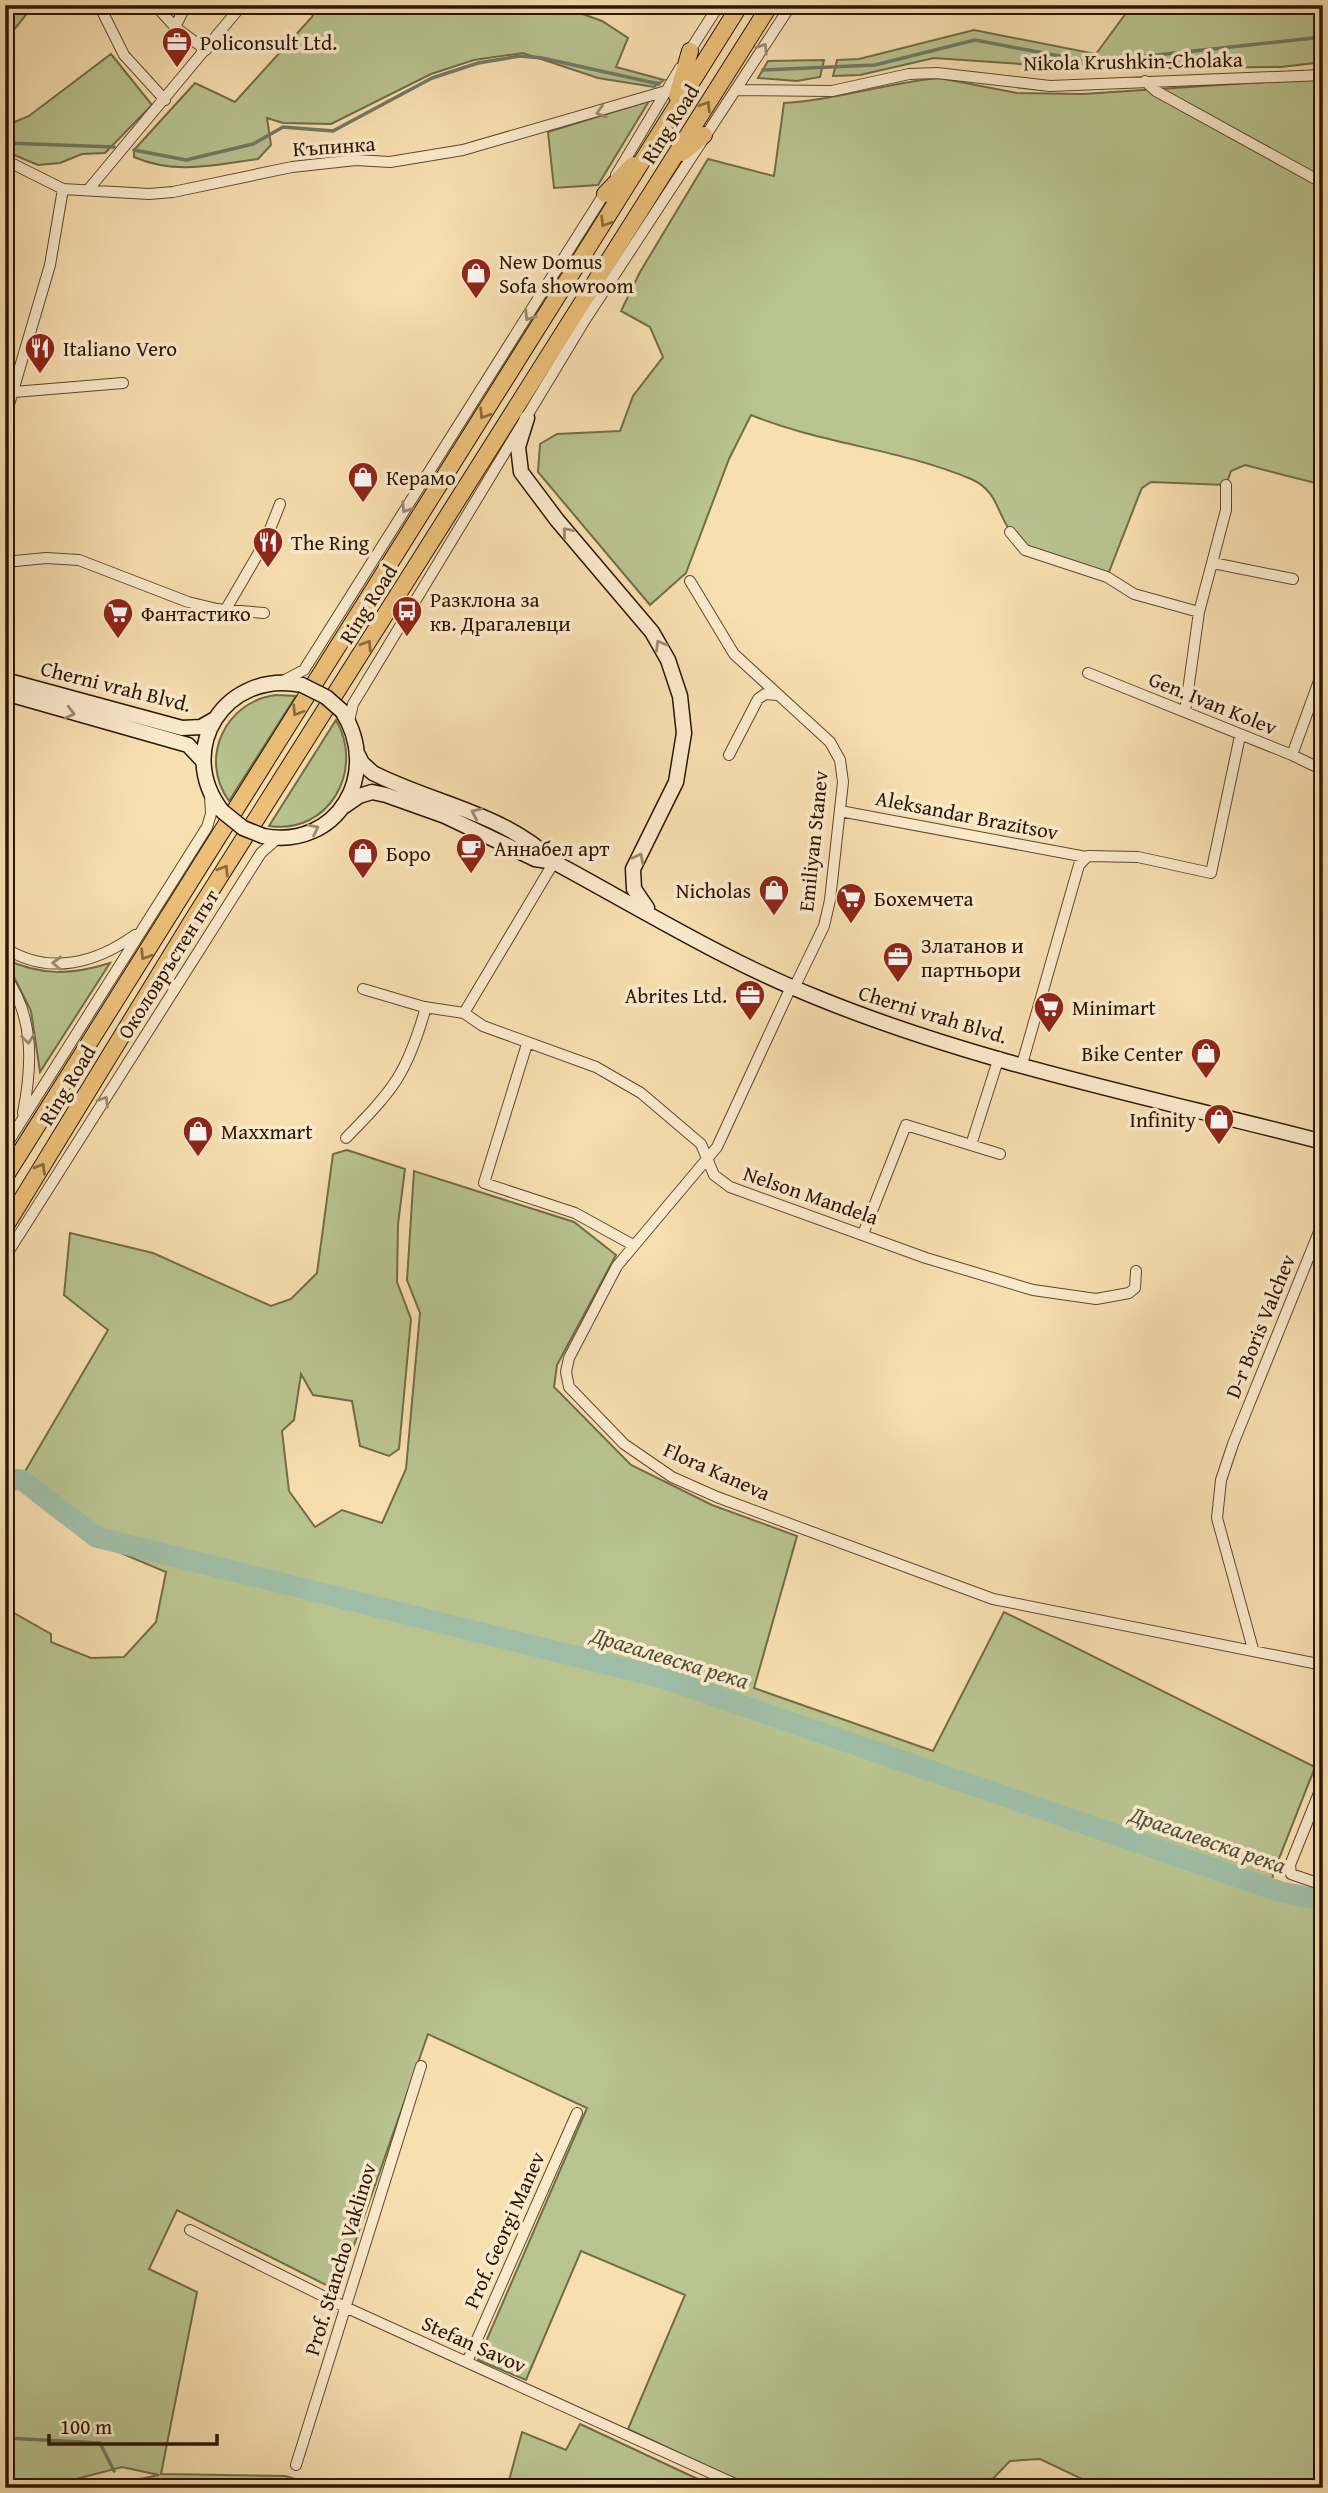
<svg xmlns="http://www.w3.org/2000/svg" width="1328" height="2493" font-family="'Gentium Book Plus',serif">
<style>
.green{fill:#b8c390;stroke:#716c48;stroke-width:2}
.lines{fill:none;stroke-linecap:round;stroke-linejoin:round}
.stream{stroke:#707a64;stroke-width:3.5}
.river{stroke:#9fbda6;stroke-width:21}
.minor-casing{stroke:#5e482c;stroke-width:12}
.secondary-casing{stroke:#2a1500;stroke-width:17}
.trunk-casing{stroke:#2a1500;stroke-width:18}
.minor{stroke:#faeacc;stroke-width:10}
.secondary{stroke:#faeacc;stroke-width:14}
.trunk{stroke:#ecc078;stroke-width:16}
.secondary-bridge-casing{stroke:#2a1500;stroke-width:17;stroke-linecap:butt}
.secondary-bridge{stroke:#faeacc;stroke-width:14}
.oneway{stroke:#9c8a70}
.oneway2{stroke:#8b6a3c}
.labels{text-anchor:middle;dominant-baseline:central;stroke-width:7;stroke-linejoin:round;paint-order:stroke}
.poi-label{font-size:21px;fill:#2a1500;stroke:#faeacc;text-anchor:start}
.street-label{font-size:21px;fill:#2a1500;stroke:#faeacc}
.water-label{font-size:23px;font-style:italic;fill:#53503a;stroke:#faeacc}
</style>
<rect width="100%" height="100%" fill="#f8dfb0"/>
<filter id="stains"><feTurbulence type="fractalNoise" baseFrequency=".00286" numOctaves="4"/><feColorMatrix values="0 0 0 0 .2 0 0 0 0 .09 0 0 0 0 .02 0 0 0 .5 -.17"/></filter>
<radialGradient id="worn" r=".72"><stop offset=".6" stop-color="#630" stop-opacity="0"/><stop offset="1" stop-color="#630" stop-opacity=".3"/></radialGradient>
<path class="green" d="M5 5H34L5 41Z
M318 5H558L602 21 628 38 616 67 664 80 654 87 598 78 523 53 474 60 431 74 331 124 283 123 267 118 271 145 258 159C215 165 175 175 134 157V150L195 83 235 102 312 17Z
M1132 5H1225L1235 12 1239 5H1323V62L1281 67 1093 69 934 58 860 75 833 76 837 60 859 59 974 30 1096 54Z
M111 54 152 105 105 153 82 154 60 163 38 165 5 151V126L29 116Z
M824 60 820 77 797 81 758 78 768 61Z
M939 78 1017 93 1083 94 1323 78V485L1245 465 1231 471 1226 485 1151 482 1142 488 1139 495 1107 577C1073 567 1037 560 1012 533 997 516 999 491 971 479 900 449 822 444 751 415L729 459 686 573 650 605 538 472 540 444 557 434 620 431 633 396 663 357 650 327 621 311 640 272 708 159 774 176 784 103C837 100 886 83 939 78Z
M649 101 598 185 554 188 548 132Z
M276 695 296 696 229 801C198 758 226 701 276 695Z
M336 720C365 770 329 835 269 826Z
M5 959C41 976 72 975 110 963L40 1072 31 1011Z
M347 1150 405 1169 398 1224 397 1282 411 1319 399 1449 389 1456 360 1446 352 1401 313 1395 301 1374 294 1420 282 1431 289 1491 315 1527 342 1510 382 1523 406 1469 420 1313 407 1280 414 1171 574 1222 616 1255 557 1365 554 1387 631 1465 712 1505 797 1536 754 1688 933 1751 1004 1612 1315 1767 1273 1874 1270 1897 1323 1904V2488H1101L1040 2459 1010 2461 984 2488H753L628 2429 685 2295 581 2251 526 2380 478 2360 587 2108 428 2034 338 2291 177 2210 149 2269 197 2292 161 2474 286 2476 321 2488H97L159 2475 122 2467 42 2488H5V1608L51 1634V1642L91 1658 124 1657 156 1622 166 1572 85 1538 17 1485 108 1330 64 1295 70 1233 153 1253 271 1306 291 1299 317 1273 333 1154Z
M580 2424 717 2488H507L522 2432 566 2450Z"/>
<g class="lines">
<path class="stream" d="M1090 59 1129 58 1323 37
M763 70 875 65 975 40 1080 60
M5 143 114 147
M134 150 186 160 253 144 283 127 333 131 432 78 478 63 520 56 542 58 659 84
M5 2438 100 2443 114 2471
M128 2484 139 2488"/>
<path class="river" d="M5 1479 22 1480 96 1537 663 1678 1281 1892 1323 1900"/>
<g class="minor-casing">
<path id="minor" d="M99 5 124 55 165 100
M155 5 175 27 206 50
M175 27 186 5
M687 55 719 5
M1145 81 1156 91 1323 183
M736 90 832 91 909 74 937 73 1050 86 1323 75
M5 160 63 189 149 194 173 192 292 167 356 160 390 162 463 150 666 91
M616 175 680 68
M88 190 242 5
M14 392 123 383
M5 418 50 265 63 189
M1010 532 1025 550 1107 577 1134 594 1199 612
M5 562 46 558 79 560 188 602 217 609 264 613
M1213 563 1293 579
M690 581 734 654 830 742 840 760 843 782 830 900 824 926 794 988
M226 609 265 542 280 504
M1088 673 1292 755 1323 770
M283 681 304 670 606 191
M1185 712 1199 612 1226 510V485
M349 721 353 704 585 320 791 5
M729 755 758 699 765 694 778 695
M1292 755 1323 670
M840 811 1086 857
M5 948C49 976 96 963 135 935
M5 976C35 1017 32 1067 23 1113
M791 987 717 1147 617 1266 569 1358 566 1372 569 1387 624 1444 672 1477 717 1497 993 1599 1323 1665
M363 989 424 1007 464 1013 483 1026 596 1067 641 1093 701 1144 714 1175 730 1187 926 1258 1033 1290 1096 1299 1129 1293 1135 1288 1136 1271
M464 1013 554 862
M527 1044 484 1183 575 1213 633 1245
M1022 1064 1079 865 1088 856 1138 857 1211 873 1240 736
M346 1138C394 1089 407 1074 426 1007
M971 1145 999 1057
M5 1147 207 827 211 814 210 795
M863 1234 906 1125 1000 1154
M5 1257 261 853 278 838
M1253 1649 1217 1518 1221 1480 1233 1444 1323 1222
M1323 1783 1290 1865 1291 1874 1323 1885
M190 2230 345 2307 744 2488
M467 2362 577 2113
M296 2465 421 2066"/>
</g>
<g class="secondary-casing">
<path id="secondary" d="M527 418 518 447 521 472 557 520 652 632 668 660 680 696 684 733 676 782 633 869 634 889 647 908
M5 680 182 728 201 727 215 719
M5 693 188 745 203 761
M358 755 362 763 373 773C434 804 504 813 554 862 641 909 727 962 818 998 980 1064 1154 1098 1323 1142
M343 807 359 796 372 792 386 795 445 816 535 859 554 862
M222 811C174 749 226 669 302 685
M263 836C338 850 382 773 342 711"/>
</g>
<g class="trunk-casing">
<path id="trunk" d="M677 96 690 51
M682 153 704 135
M605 194 633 165
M5 1177 740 5
M5 1227 195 916 770 5"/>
</g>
<use href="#minor" class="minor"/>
<use href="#secondary" class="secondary"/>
<use href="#trunk" class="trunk"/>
<g class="secondary-bridge-casing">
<path id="secondary-bridge" d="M302 685 326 697 342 711
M222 811 243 828 263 836"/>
</g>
<use href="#secondary-bridge" class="secondary-bridge"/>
</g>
<defs><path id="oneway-chevron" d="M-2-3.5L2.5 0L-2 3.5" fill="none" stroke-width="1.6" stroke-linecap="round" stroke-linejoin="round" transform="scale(1.75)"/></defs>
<g class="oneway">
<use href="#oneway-chevron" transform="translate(763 48) rotate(-57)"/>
<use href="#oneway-chevron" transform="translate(601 112) rotate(164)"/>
<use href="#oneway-chevron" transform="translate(529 316) rotate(123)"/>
<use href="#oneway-chevron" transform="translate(406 508) rotate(123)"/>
<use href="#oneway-chevron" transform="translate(567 532) rotate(-131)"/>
<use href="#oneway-chevron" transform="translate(660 645) rotate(-120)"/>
<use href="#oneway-chevron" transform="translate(70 713) rotate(15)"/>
<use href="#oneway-chevron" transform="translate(476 813) rotate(-156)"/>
<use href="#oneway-chevron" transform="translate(314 829) rotate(-26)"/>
<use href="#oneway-chevron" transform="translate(639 858) rotate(-63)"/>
<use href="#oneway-chevron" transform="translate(57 963) rotate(-178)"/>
<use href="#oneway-chevron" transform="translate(28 1039) rotate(84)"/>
<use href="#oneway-chevron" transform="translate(104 1101) rotate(-58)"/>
</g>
<g class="oneway2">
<use href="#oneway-chevron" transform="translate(706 106) rotate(-58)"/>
<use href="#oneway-chevron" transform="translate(605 222) rotate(122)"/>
<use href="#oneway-chevron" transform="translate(484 414) rotate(122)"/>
<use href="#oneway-chevron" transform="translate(367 645) rotate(-58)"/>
<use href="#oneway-chevron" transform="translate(297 711) rotate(122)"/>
<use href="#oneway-chevron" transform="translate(224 870) rotate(-58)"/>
<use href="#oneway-chevron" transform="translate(145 955) rotate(122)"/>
<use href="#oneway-chevron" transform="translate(41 1168) rotate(-59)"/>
</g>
<defs>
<g id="office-pin" transform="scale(1.575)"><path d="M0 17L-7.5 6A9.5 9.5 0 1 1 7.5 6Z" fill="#8f2418" stroke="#faeacc"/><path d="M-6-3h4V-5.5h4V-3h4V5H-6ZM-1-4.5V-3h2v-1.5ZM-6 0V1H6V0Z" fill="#fff"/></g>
<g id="shop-pin" transform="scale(1.575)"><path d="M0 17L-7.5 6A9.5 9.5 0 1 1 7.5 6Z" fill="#8f2418" stroke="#faeacc"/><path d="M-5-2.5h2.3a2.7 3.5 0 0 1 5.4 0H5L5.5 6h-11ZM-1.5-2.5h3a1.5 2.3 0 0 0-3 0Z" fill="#fff"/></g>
<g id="restaurant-pin" transform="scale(1.575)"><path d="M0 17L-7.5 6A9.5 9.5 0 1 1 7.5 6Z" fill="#8f2418" stroke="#faeacc"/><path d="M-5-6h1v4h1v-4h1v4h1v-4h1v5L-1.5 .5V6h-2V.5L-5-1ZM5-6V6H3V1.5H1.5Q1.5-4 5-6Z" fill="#fff"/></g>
<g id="bus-pin" transform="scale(1.575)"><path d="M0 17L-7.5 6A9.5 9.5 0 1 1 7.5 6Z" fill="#8f2418" stroke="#faeacc"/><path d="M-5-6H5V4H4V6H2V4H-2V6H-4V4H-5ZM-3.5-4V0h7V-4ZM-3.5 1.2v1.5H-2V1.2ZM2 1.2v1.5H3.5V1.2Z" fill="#fff"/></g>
<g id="supermarket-pin" transform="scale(1.575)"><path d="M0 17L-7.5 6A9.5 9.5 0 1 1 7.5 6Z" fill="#8f2418" stroke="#faeacc"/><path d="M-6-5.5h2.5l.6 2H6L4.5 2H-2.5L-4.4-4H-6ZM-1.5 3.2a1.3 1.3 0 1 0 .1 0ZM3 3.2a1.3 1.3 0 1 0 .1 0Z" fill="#fff"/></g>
<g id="cafe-pin" transform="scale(1.575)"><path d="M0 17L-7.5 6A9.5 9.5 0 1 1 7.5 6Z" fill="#8f2418" stroke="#faeacc"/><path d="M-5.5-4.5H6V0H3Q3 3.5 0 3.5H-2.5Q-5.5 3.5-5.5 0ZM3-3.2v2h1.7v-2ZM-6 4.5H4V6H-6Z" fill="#fff"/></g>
</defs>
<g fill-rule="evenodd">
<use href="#office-pin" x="177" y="42"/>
<use href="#shop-pin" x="476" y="273"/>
<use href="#restaurant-pin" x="40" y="348"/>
<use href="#shop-pin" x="363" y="477"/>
<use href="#restaurant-pin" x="268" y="542"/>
<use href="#bus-pin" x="407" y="611"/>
<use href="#supermarket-pin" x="118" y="613"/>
<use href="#cafe-pin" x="471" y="848"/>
<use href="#shop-pin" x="363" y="853"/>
<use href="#shop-pin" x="774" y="890"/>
<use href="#supermarket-pin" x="851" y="898"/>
<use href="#office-pin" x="898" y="957"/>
<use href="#office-pin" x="750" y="995"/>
<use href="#supermarket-pin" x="1049" y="1007"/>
<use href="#shop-pin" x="1206" y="1053"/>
<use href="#shop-pin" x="1219" y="1119"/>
<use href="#shop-pin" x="198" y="1131"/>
</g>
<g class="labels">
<g class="poi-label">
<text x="200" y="42">Policonsult Ltd.</text>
<text x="499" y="261">New Domus<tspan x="499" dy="24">Sofa showroom</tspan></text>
<text x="63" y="348">Italiano Vero</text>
<text x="386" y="477">Керамо</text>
<text x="291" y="542">The Ring</text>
<text x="430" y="599">Разклона за<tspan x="430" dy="24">кв. Драгалевци</tspan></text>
<text x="141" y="613">Фантастико</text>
<text x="494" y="848">Аннабел арт</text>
<text x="386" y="853">Боро</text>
<text x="751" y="890" text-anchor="end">Nicholas</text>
<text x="874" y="898">Бохемчета</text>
<text x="921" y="945">Златанов и<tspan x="921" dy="24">партньори</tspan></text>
<text x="727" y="995" text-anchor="end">Abrites Ltd.</text>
<text x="1072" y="1007">Minimart</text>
<text x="1183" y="1053" text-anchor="end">Bike Center</text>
<text x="1196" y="1119" text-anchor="end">Infinity</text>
<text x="221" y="1131">Maxxmart</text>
</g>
<g class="street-label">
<text transform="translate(1133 61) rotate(-1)">Nikola Krushkin-Cholaka</text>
<text transform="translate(670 124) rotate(-58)">Ring Road</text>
<text transform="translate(334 146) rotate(-4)">Къпинка</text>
<text transform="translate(368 604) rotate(-58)">Ring Road</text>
<text transform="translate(116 686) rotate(14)">Cherni vrah Blvd.</text>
<text transform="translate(1213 703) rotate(22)">Gen. Ivan Kolev</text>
<text transform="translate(967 815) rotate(11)">Aleksandar Brazitsov</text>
<text transform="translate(813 841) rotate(-84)">Emiliyan Stanev</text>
<text transform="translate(168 964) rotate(-58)">Околовръстен път</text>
<text transform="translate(933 1014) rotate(17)">Cherni vrah Blvd.</text>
<text transform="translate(67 1085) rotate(-59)">Ring Road</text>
<text transform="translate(811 1195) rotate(19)">Nelson Mandela</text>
<text transform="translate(1260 1326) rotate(-68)">D-r Boris Valchev</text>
<text transform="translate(717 1471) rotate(24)">Flora Kaneva</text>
<text transform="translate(504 2230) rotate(-66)">Prof. Georgi Manev</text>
<text transform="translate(340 2259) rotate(-73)">Prof. Stancho Vaklinov</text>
<text transform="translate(474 2344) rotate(24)">Stefan Savov</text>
</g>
<g class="water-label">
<text transform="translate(670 1657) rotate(17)">Драгалевска река</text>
<text transform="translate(1208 1839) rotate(19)">Драгалевска река</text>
</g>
</g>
<rect width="1328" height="2493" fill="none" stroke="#f8dfb0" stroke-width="28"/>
<rect x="7" y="7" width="1314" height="2479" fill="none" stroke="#2a1500" stroke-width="3.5"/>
<rect x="14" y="14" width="1300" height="2465" fill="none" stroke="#2a1500" stroke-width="2"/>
<path d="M49 2434v10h168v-10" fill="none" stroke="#2a1500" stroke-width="3.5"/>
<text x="60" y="2434" font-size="21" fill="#2a1500" stroke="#faeacc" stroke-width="5" paint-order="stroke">100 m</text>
<rect width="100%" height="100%" filter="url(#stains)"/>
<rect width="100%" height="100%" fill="url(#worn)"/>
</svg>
